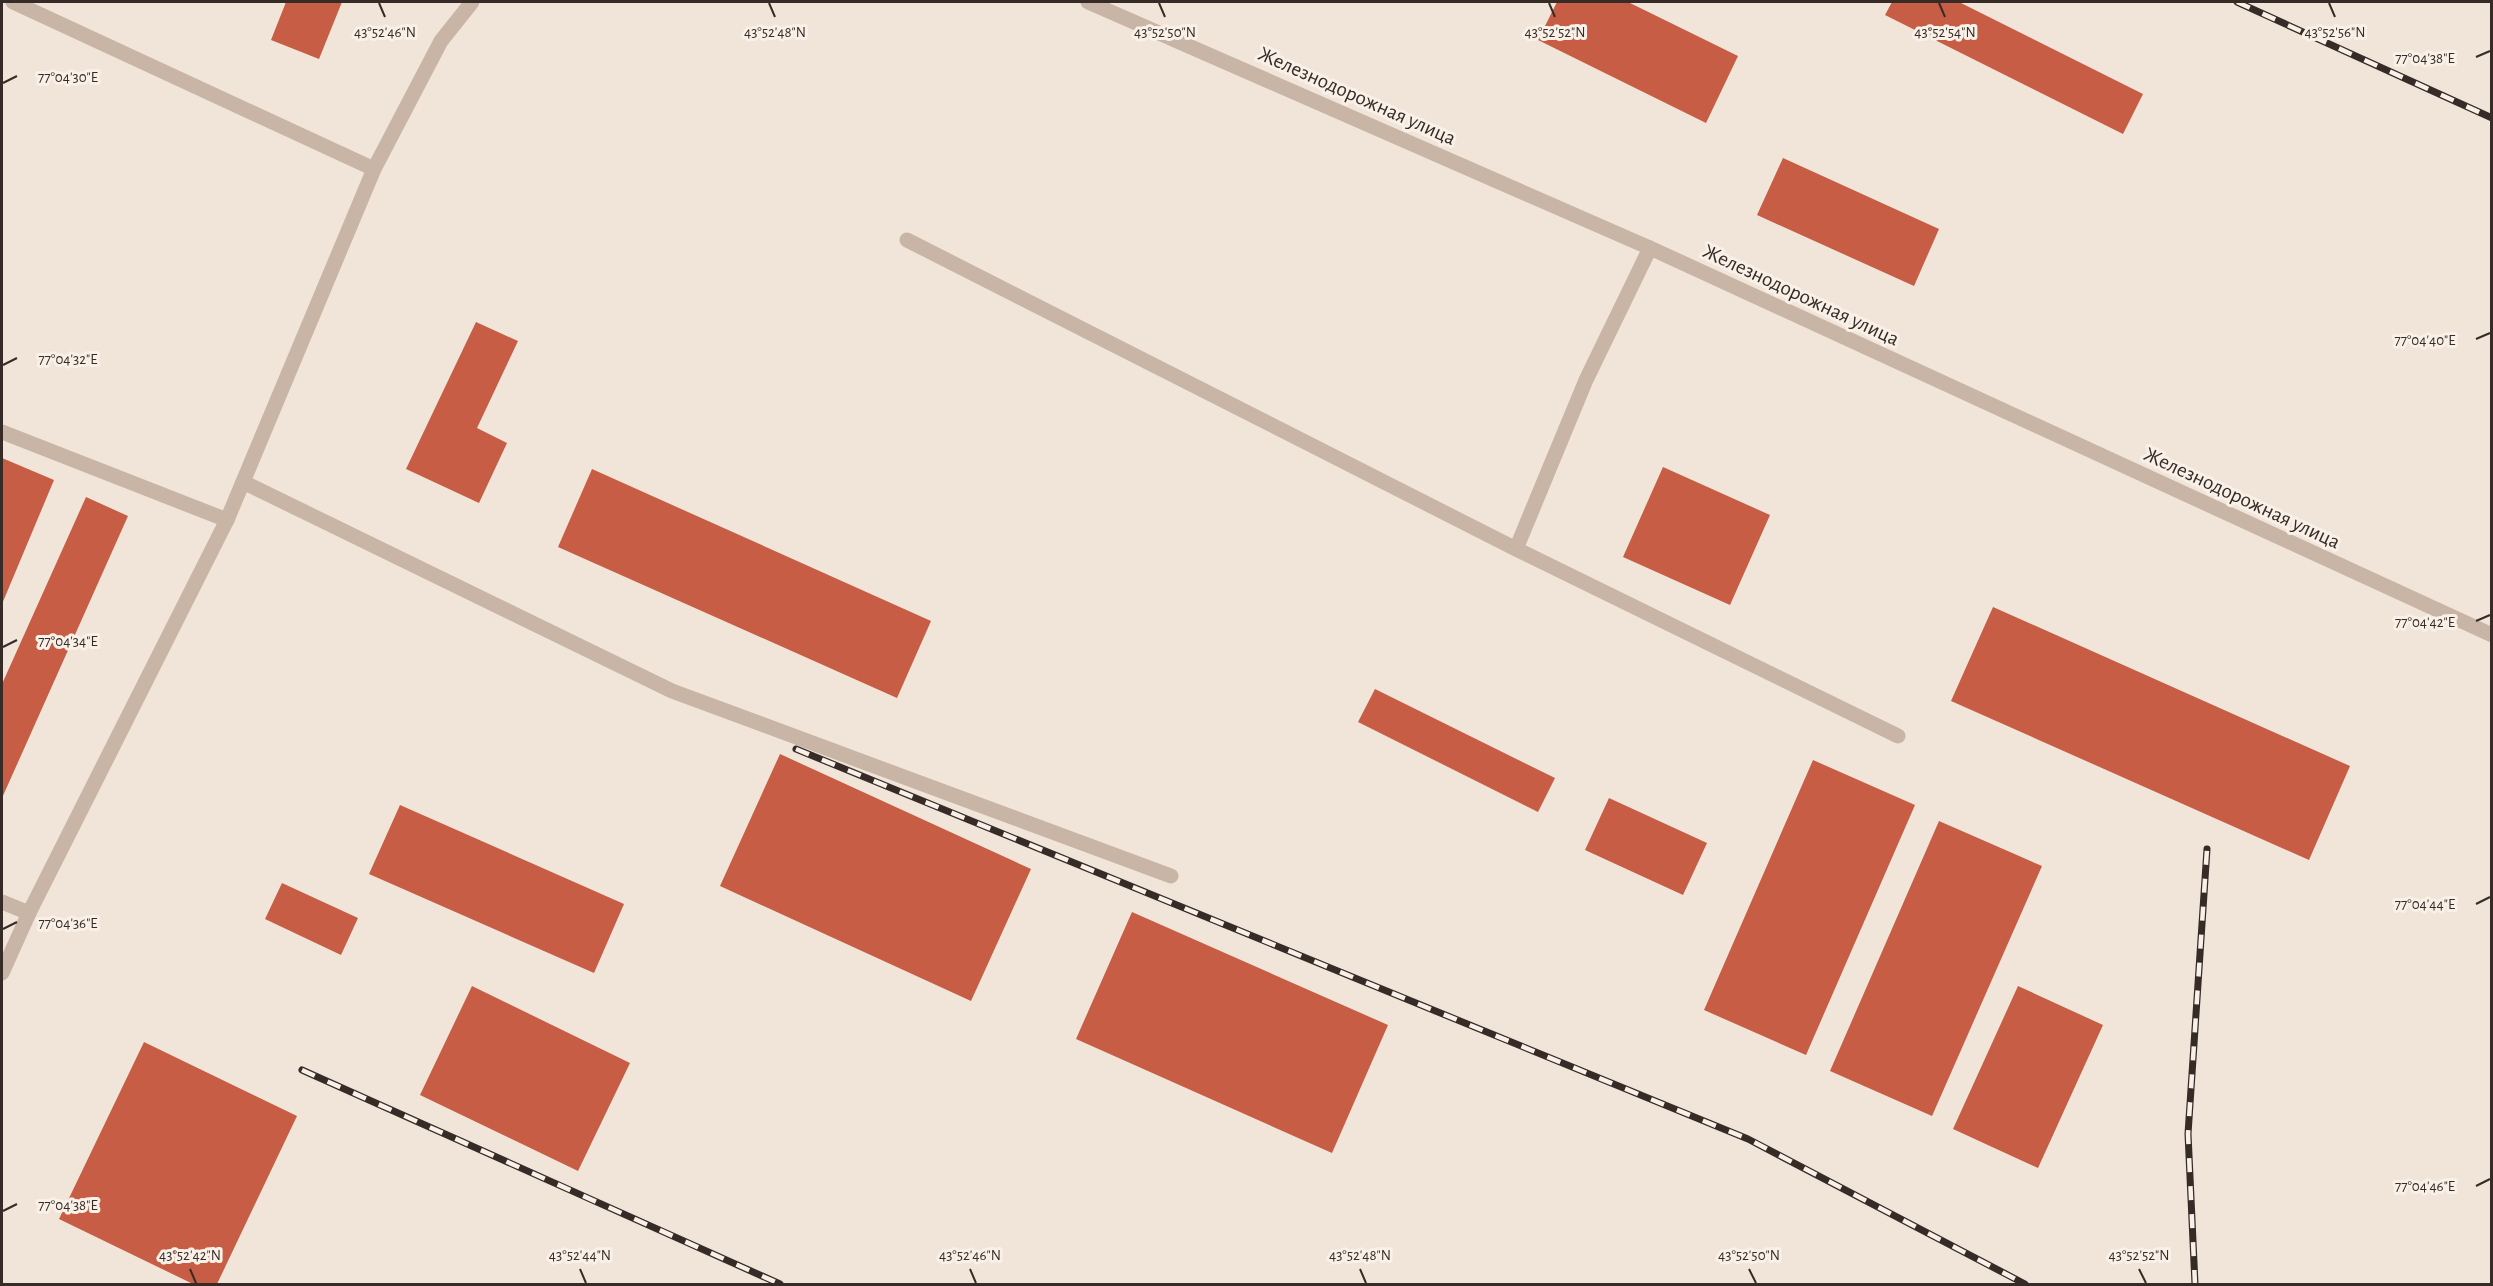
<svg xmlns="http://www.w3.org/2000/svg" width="2493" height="1286" font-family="'Alegreya Sans',sans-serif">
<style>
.building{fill:#c65d44}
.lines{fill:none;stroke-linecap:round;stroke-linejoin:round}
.service{stroke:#c9b5a6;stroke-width:15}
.minor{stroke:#c9b5a6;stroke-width:15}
.tertiary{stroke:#c9b5a6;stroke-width:15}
.rail-casing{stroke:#362b27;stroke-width:7}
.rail{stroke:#f9f0e7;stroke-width:4.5;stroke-dasharray:14;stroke-linecap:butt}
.ticks{fill:none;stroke:#362b27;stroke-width:2}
.labels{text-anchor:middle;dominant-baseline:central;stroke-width:6;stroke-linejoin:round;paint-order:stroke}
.street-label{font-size:21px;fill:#362b27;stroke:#f9f0e7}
.ticks-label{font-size:15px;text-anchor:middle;fill:#362b27;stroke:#f9f0e7;stroke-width:6;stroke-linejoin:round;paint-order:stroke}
</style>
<rect width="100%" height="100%" fill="#f1e5da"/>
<path class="building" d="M286 2H342L319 59 271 40Z
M1557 2H1628L1738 56 1706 123 1538 40Z
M1892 2H1959L2143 94 2123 134 1885 15Z
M1783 158 1939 229 1914 286 1757 215Z
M476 322 518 341 477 428 507 443 479 503 406 469Z
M2 458 54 480 2 604Z
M1663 467 1770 515 1730 605 1623 557Z
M592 469 931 621 897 698 558 547Z
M86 497 128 516 2 798V684Z
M1993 607 2350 766 2309 860 1951 701Z
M1375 689 1555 778 1538 812 1358 722Z
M780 754 1031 869 971 1001 720 886Z
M1813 760 1915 805 1806 1055 1704 1010Z
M1609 798 1707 843 1683 895 1585 850Z
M400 805 624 904 594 973 369 874Z
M1939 821 2042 866 1932 1116 1830 1071Z
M282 883 358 918 341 955 265 919Z
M1132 912 1388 1025 1332 1153 1076 1039Z
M472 986 630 1063 578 1171 420 1095Z
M2018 986 2103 1025 2038 1168 1953 1129Z
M144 1042 297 1116 217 1284H193L59 1219Z"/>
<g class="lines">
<path class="service" d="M13 2 374 169
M907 240 1516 549 1898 736
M2 432 227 520
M243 482 672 691 1171 876
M1516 549 1586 380 1650 248"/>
<path class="minor" d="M2 902 29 913"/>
<path class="tertiary" d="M1088 2 1650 248 2492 635
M2 973 29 913 227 520 374 169 441 41 472 2"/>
<g class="rail-casing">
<path id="rail" d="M2237 2 2492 118
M796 749 1748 1139 2025 1284
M302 1070 780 1284
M2195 1284 2188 1134 2207 849"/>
</g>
<use href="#rail" class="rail"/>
</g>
<path class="ticks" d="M379 3 385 17M769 3 775 17M1159 3 1165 17M1549 3 1555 17M1939 3 1945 17M2329 3 2335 17M2476 57 2490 51M3 83 17 76M2476 339 2490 333M3 365 17 358M2476 621 2490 615M3 647 17 640M2476 904 2490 897M3 929 17 922M2476 1186 2490 1179M3 1211 17 1204M190 1269 196 1283M580 1269 586 1283M970 1269 976 1283M1360 1269 1366 1283M1749 1269 1756 1283M2139 1269 2146 1283"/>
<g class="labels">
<g class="street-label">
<text transform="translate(1357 96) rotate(24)">Железнодорожная улица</text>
<text transform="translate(1801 295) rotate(25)">Железнодорожная улица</text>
<text transform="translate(2242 498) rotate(25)">Железнодорожная улица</text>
</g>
</g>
<g class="ticks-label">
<text x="385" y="37">43°52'46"N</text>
<text x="775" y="37">43°52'48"N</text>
<text x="1165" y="37">43°52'50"N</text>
<text x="1555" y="37">43°52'52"N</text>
<text x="1945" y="37">43°52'54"N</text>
<text x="2335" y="37">43°52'56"N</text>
<text x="2425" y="63">77°04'38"E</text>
<text x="68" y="82">77°04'30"E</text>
<text x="2425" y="345">77°04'40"E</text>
<text x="68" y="364">77°04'32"E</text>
<text x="2425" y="627">77°04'42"E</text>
<text x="68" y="646">77°04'34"E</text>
<text x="2425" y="909">77°04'44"E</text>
<text x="68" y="928">77°04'36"E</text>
<text x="2425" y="1191">77°04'46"E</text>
<text x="68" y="1210">77°04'38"E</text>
<text x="190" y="1260">43°52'42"N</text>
<text x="580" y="1260">43°52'44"N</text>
<text x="970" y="1260">43°52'46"N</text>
<text x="1360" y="1260">43°52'48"N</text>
<text x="1749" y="1260">43°52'50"N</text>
<text x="2139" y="1260">43°52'52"N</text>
</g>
<rect width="2493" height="1286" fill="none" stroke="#362b27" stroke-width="6"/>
</svg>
